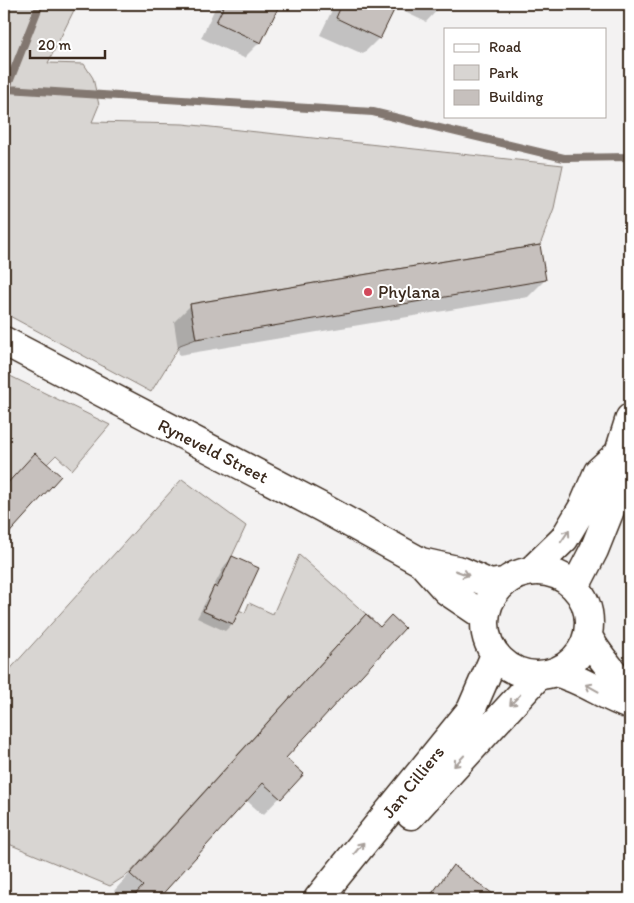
<svg xmlns="http://www.w3.org/2000/svg" width="634" height="903" font-family="Itim,sans-serif">
<style>
.green{fill:#d8d5d2;stroke:#8a8078}
.shadow{fill:#0003}
.lines{fill:none;stroke-linecap:round;stroke-linejoin:round}
.stream{stroke:#827770;stroke-width:8}
.building{fill:#c6c0bd;stroke:#3b2a1e}
.minor-casing{stroke:#3b2a1e;stroke-width:31}
.minor{stroke:#fff;stroke-width:28}
.oneway{stroke:#a79f9a}
.poi-dot{fill:#d1495b;stroke:#fff;stroke-width:2}
.labels{text-anchor:middle;dominant-baseline:central;stroke-width:4;stroke-linejoin:round;paint-order:stroke}
.poi-label{font-size:18px;fill:#3b2a1e;stroke:#fff;text-anchor:start}
.street-label{font-size:18px;fill:#3b2a1e;stroke:#fff}
</style>
<rect width="100%" height="100%" fill="#f3f2f2"/>
<filter id="ink" filterUnits="userSpaceOnUse"><feTurbulence type="fractalNoise" baseFrequency=".02" numOctaves="2"/><feDisplacementMap in="SourceGraphic" scale="10" xChannelSelector="R" yChannelSelector="G"/><feConvolveMatrix kernelMatrix="1 2 1 2 8 2 1 2 1" color-interpolation-filters="sRGB"/></filter>
<g filter="url(#ink)">
<path class="green" d="M4 4H77L48 63 84 64 93 78 99 105 92 122 183 124 563 165 554 208 540 245 190 304 196 339 180 345 151 392 4 313Z
M4 373 110 425 72 470 56 455 47 464 35 454 4 487Z
M182 479 246 526 217 588 214 587 203 611 233 624 239 610 245 613 249 603 273 614 299 555 366 614 130 873 110 886 4 842V676Z"/>
<path class="shadow" d="M217 4H278L260 42 244 58 201 38Z
M335 4H443L426 22 394 7 379 38 363 54 320 35Z
M545 280 528 297 179 355 174 322 191 305Z
M232 558V624L225 631 197 618 225 565Z
M380 628 285 758 302 774 263 815 246 800 156 899H123L114 891 350 633Z
M454 867 493 896 490 899H426Z
M410 895 415 899H406Z"/>
<g class="lines">
<path class="stream" d="M7 89 373 112 564 158 630 157
M4 95 40 4"/>
</g>
<path class="building" d="M225 4H280L261 43 216 22Z
M342 4H397L380 39 336 18Z
M540 245 546 280 196 339 190 304Z
M35 453 61 476 4 539V487Z
M232 556 259 568 233 624 203 611 214 586 217 588Z
M366 614 380 627 391 615 405 628 286 758 304 774 281 799 263 783 158 899H131L143 886 130 874Z
M453 865 500 899H428Z"/>
<g class="lines">
<g class="minor-casing">
<path id="minor" d="M4 341 321 507 421 562 461 571 490 584 503 582
M421 562 447 591 484 616
M485 623a52 52 0 1 1 104 0a52 52 0 1 1-104 0Z
M531 571 564 539 583 507 598 472 619 453
M575 587 594 550 624 475 619 453 630 418
M588 636C598 658 618 674 630 697
M554 672C582 678 604 697 630 705
M411 815 538 676
M318 899 471 710 495 655"/>
</g>
<use href="#minor" class="minor"/>
</g>
<defs><path id="oneway-shaft" d="M-6 0H5M1.5-3L5.5 0L1.5 3" fill="none" stroke-width="1.6" stroke-linecap="round" stroke-linejoin="round" transform="scale(1.25)"/></defs>
<g class="oneway">
<use href="#oneway-shaft" transform="translate(565 536) rotate(-56)"/>
<use href="#oneway-shaft" transform="translate(462 573) rotate(19)"/>
<use href="#oneway-shaft" transform="translate(592 688) rotate(-151)"/>
<use href="#oneway-shaft" transform="translate(515 700) rotate(134)"/>
<use href="#oneway-shaft" transform="translate(459 761) rotate(133)"/>
<use href="#oneway-shaft" transform="translate(359 848) rotate(-50)"/>
</g>
</g>
<circle class="poi-dot" cx="368" cy="292" r="5"/>
<g class="labels">
<g class="poi-label">
<text x="378" y="292">Phylana</text>
</g>
<g class="street-label">
<text transform="translate(213 451) rotate(27)">Ryneveld Street</text>
<text transform="translate(413 782) rotate(-51)">Jan Cilliers</text>
</g>
</g>
<rect width="634" height="903" fill="none" stroke="#fff" stroke-width="20"/>
<rect x="10" y="10" width="614" height="883" fill="none" stroke="#3b2a1e" stroke-width="2" filter="url(#ink)"/>
<rect x="444" y="28" width="162" height="90" fill="#ffffff" stroke="#b1aaa5"/>
<rect x="454" y="44" width="25" height="8" fill="#ffffff" stroke="#b1aaa5"/>
<text x="489" y="52" font-size="15" fill="#3b2a1e">Road</text>
<rect x="454" y="65" width="25" height="15" fill="#d8d5d2" stroke="#b1aaa5"/>
<text x="489" y="78" font-size="15" fill="#3b2a1e">Park</text>
<rect x="454" y="90" width="25" height="15" fill="#c6c0bd" stroke="#b1aaa5"/>
<text x="489" y="102" font-size="15" fill="#3b2a1e">Building</text>
<path d="M30 50v8h75v-8" fill="none" stroke="#3b2a1e" stroke-width="2.5"/>
<text x="38" y="50" font-size="15" fill="#3b2a1e" stroke="#ffffff" stroke-width="4" paint-order="stroke">20 m</text>
</svg>
